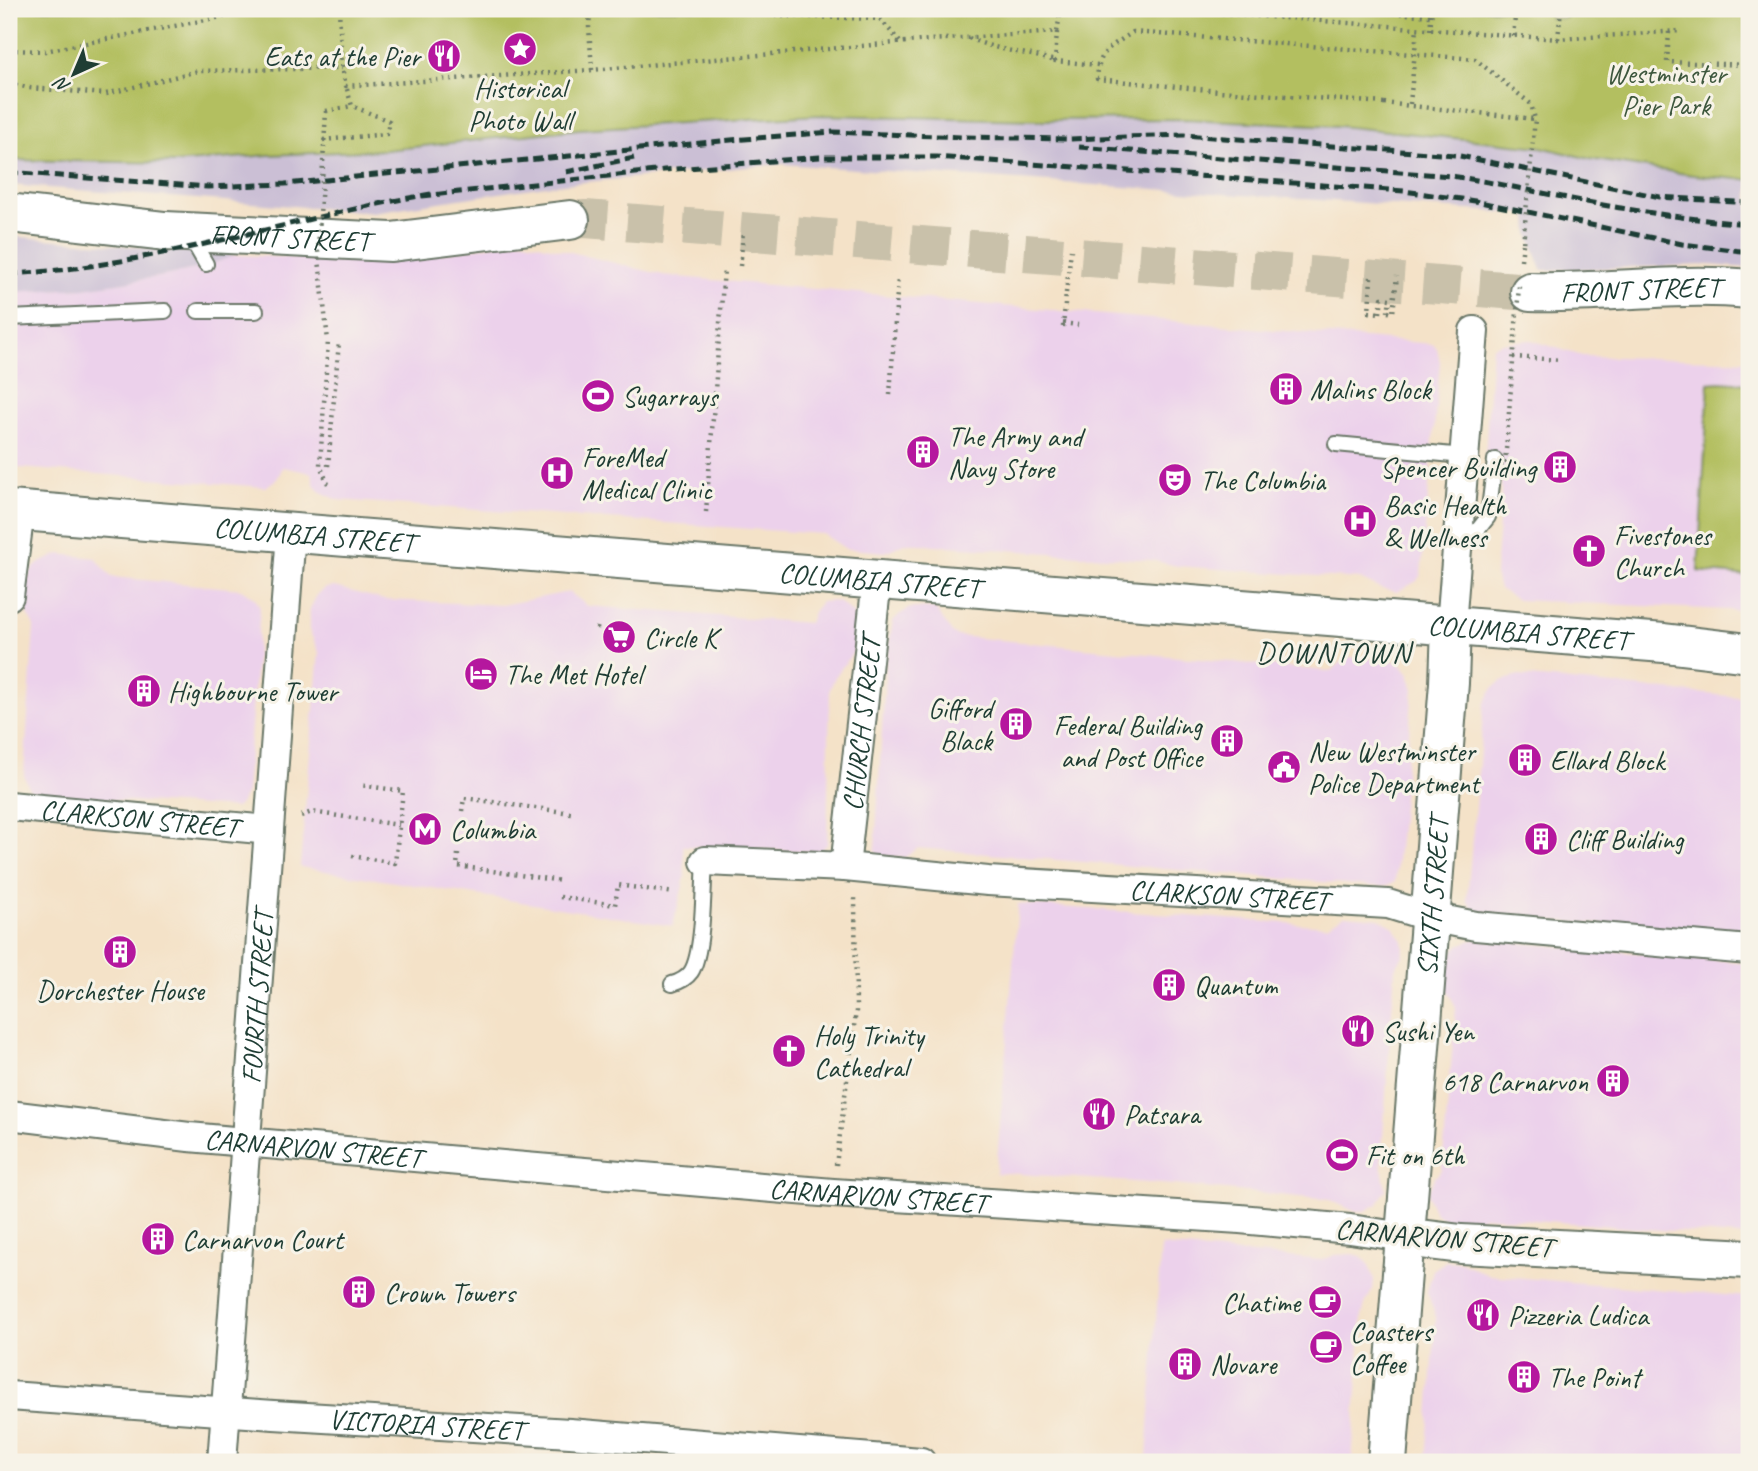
<svg xmlns="http://www.w3.org/2000/svg" width="1758" height="1471" font-family="Caveat,sans-serif">
<style>
.built{fill:#ecd1eb}
.industrial{fill:#cbbfd5}
.green{fill:#b3bf60;stroke:#697e4a;stroke-width:2}
.lines{fill:none;stroke-linecap:round;stroke-linejoin:round}
.secondary-tunnel{stroke:#c9c1aa;stroke-width:38;stroke-dasharray:38 19;stroke-linecap:butt}
.lane-casing{stroke:#6a7768;stroke-width:18}
.street-casing{stroke:#6a7768;stroke-width:32}
.secondary-casing{stroke:#6a7768;stroke-width:42}
.path{stroke:#6a7768;stroke-width:4.5;stroke-dasharray:2 5;stroke-linecap:butt}
.lane{stroke:#fff;stroke-width:14}
.street{stroke:#fff;stroke-width:28}
.secondary{stroke:#fff;stroke-width:38}
.rail{stroke:#1f3d34;stroke-width:5;stroke-dasharray:10 5;stroke-linecap:butt}
.path-bridge{stroke:#6a7768;stroke-width:4.5;stroke-dasharray:2 5;stroke-linecap:butt}
.labels{text-anchor:middle;dominant-baseline:central;stroke-width:6;stroke-linejoin:round;paint-order:stroke}
.poi-label{font-size:28px;fill:#1f3d34;stroke:#f7f3e8;text-anchor:start}
.park-label{font-size:28px;fill:#3d573d;stroke:#f7f3e8}
.street-label{font-size:28px;fill:#1f3d34;stroke:#f7f3e8}
.neighbourhood-label{font-size:30px;letter-spacing:2px;fill:#1f3d34;stroke:#f7f3e8}
</style>
<rect width="100%" height="100%" fill="#f7f3e8"/>
<filter id="ink" filterUnits="userSpaceOnUse"><feTurbulence type="fractalNoise" baseFrequency=".0143" numOctaves="2"/><feDisplacementMap in="SourceGraphic" scale="14" xChannelSelector="R" yChannelSelector="G"/><feConvolveMatrix kernelMatrix="1 2 1 2 8 2 1 2 1" color-interpolation-filters="sRGB"/></filter>
<filter id="wash" filterUnits="userSpaceOnUse"><feTurbulence type="fractalNoise" baseFrequency=".00686" numOctaves="4" result="noise"/><feDisplacementMap in="SourceGraphic" scale="28" xChannelSelector="R" yChannelSelector="G"/><feGaussianBlur stdDeviation="1.57" result="paint"/><feColorMatrix in="noise" values="0 0 0 0 0 0 0 0 0 0 0 0 0 0 0 0 0 1.4 0 .05"/><feComposite in="paint" operator="in"/></filter>
<g filter="url(#wash)">
<rect width="100%" height="100%" fill="#f4e2c8"/>
<path class="built" d="M522 240 667 276 1432 344 1437 348 1440 362 1421 574 1417 581 1397 592 1379 588 1360 579 1178 566 1151 560 905 543 885 552 852 549H846L823 534 338 500 319 491 314 484 312 473 283 467 277 479 265 487 9 467V292L84 288 164 276 207 266 235 255 366 261 446 253Z
M1531 340 1582 356 1749 361V611L1518 600 1499 589 1495 574 1501 500V461L1485 459 1492 347 1501 343Z
M59 554 96 558 111 577 241 589 255 598 260 608 246 792 240 804 236 808 41 795 30 791 24 775 34 627 26 610 24 591 30 572 38 564Z
M334 587 384 600 502 605 569 592 588 606 809 623 813 612 821 602 832 601 840 603 852 613 855 619 854 642V651L835 677 830 689 827 844 819 852 683 846 685 877 673 926 300 867 319 652 309 630 310 609 317 595 326 588Z
M910 608 935 609 953 634 957 636 1326 671H1331L1348 657 1391 660 1399 663 1409 673 1413 689 1395 882 1383 887 918 848 904 858 879 856 875 851 886 661 893 621 899 615Z
M1519 676 1749 698V936L1483 915 1474 912 1467 900 1484 705 1493 688 1501 681Z
M1018 904 1327 926 1345 915 1378 918 1394 927 1403 941 1404 950 1403 956 1395 968 1381 1164 1386 1189 1378 1204 1365 1211H1354L1330 1200 1175 1185 1007 1173 996 1174Z
M1475 939 1749 963V1237L1483 1216 1470 1224 1452 1225 1435 1213 1427 1194 1435 1177 1442 1170 1456 1007 1446 987V981L1450 954 1459 945Z
M1161 1246 1322 1260 1335 1255 1352 1254 1361 1256 1368 1263 1374 1279 1373 1289 1365 1304 1362 1316 1352 1462H1205L1147 1457Z
M1446 1261 1461 1262 1488 1275 1749 1297V1462H1426L1436 1317 1427 1292 1433 1270Z"/>
<path class="industrial" d="M819 115 1038 120 1183 119 1339 126 1749 168V268L1708 265 1542 270 1529 234 1528 214 781 164 553 185 373 212 9 185V160L174 163 269 155 386 150 579 129Z
M9 236 235 255 207 266 164 276 84 288 9 292Z"/>
<path class="green" d="M9 9H1550V18H1566V9H1749V180L1693 175 1590 159 1541 147 1339 126 1183 119 1038 120 819 115 579 129 386 150 269 155 174 163 9 160Z
M1719 382 1749 384V576L1698 571 1709 383Z"/>
</g>
<g filter="url(#ink)">
<g class="lines">
<path class="secondary-tunnel" d="M570 220 585 219 1530 292"/>
<g class="lane-casing">
<path id="lane" d="M191 238 206 264
M198 311H256
M9 318 165 311
M1336 444 1464 456
M1461 551 1488 517 1495 460
M672 984C679 982 686 979 691 972 704 952 703 887 705 861"/>
</g>
<g class="street-casing">
<g id="street">
<path d="M9 596 20 511"/>
<path d="M1451 626 1474 331"/>
<path id="s1" d="M9 806 269 830"/>
<path id="s2" d="M705 861 845 867 988 881 1388 904 1430 917 1476 926 1749 950"/>
<path id="s3" d="M845 867 877 580"/>
<path id="s4" d="M9 1115 189 1137 537 1168 833 1193 1240 1219 1350 1229 1404 1237"/>
<path id="s5" d="M9 1396 274 1415 570 1433 921 1462"/>
<path id="s6" d="M222 1462 291 533"/>
</g>
</g>
<g class="secondary-casing">
<g id="secondary">
<path id="s7" d="M9 213 165 231 391 242 570 220"/>
<path id="s8" d="M1530 292C1603 294 1677 282 1749 289"/>
<path id="s9" d="M9 510 1664 643 1749 653"/>
<path d="M1404 1237 1461 1244 1749 1259"/>
<path id="s10" d="M1387 1462 1449 683 1451 626"/>
</g>
</g>
<path class="path" d="M339 9 342 68 346 86 592 70 929 40 1057 32 1061 9
M763 9 775 16 880 19 901 43
M1166 9 1558 39 1680 31
M1344 9 1431 16
M1430 30 1432 9
M1057 32 1055 61 1098 65
M1669 32 1667 62 1749 65
M1513 36 1516 9
M969 38C997 51 1026 52 1055 61
M1558 39 1561 9
M9 50 45 51 263 9
M592 70 589 27 590 12 600 9
M9 83 29 88 106 94 198 71 342 68
M1384 103 1535 119
M1410 104 1417 29
M326 111 352 106 346 86
M323 140 387 134 389 121 352 106
M741 258 743 231
M1521 260 1523 244
M1380 313 1382 298 1390 299 1388 312
M1063 323 1078 325
M1063 327 1066 293
M1513 357 1561 360
M890 395 898 278
M328 466 339 342
M328 484 320 465 328 341
M706 512 724 269
M597 629 598 624
M462 811 464 798 571 813
M301 816 312 812 399 825
M458 854 457 866 562 881
M352 856 395 863 403 791 360 785
M560 897 615 905 618 885 674 893
M836 1165 856 1011 855 895"/>
<use href="#lane" class="lane"/>
<use href="#street" class="street"/>
<use href="#secondary" class="secondary"/>
<path class="rail" d="M1079 147 1451 176C1508 184 1564 199 1621 208 1663 215 1706 221 1749 224
M9 172 208 187 285 184 731 140 833 132 962 137 1069 139 1184 135 1455 155 1660 197 1749 203
M566 172 634 158
M422 196 664 170 820 157H936L1404 191 1475 201 1682 244 1749 252
M9 274C153 267 289 218 431 194"/>
<path class="path-bridge" d="M1384 103 1219 91 1097 79C1099 49 1110 48 1133 32L1475 59 1531 104 1535 119 1523 244
M326 111 318 250 328 341
M740 266 741 258
M1371 277 1369 312 1380 313
M1066 293 1071 250
M1388 312 1393 313 1397 276
M1505 463 1519 286"/>
</g>
</g>
<defs>
<g id="sight-disc" transform="scale(1.75)"><circle r="9.5" fill="#b5179e" stroke="#f7f3e8"/><path d="M0-6L1.8-2.2L6-1.7L2.9 1.2L3.7 5.4L0 3.3L-3.7 5.4L-2.9 1.2L-6-1.7L-1.8-2.2Z" fill="#fff"/></g>
<g id="restaurant-disc" transform="scale(1.75)"><circle r="9.5" fill="#b5179e" stroke="#f7f3e8"/><path d="M-5-6h1v4h1v-4h1v4h1v-4h1v5L-1.5 .5V6h-2V.5L-5-1ZM5-6V6H3V1.5H1.5Q1.5-4 5-6Z" fill="#fff"/></g>
<g id="building-disc" transform="scale(1.75)"><circle r="9.5" fill="#b5179e" stroke="#f7f3e8"/><path d="M-4-6H4V6H1V3H-1V6H-4ZM-2.5-4.3h1.7v1.8h-1.7ZM.8-4.3h1.7v1.8H.8ZM-2.5-1h1.7V.8h-1.7ZM.8-1h1.7V.8H.8Z" fill="#fff"/></g>
<g id="stadium-disc" transform="scale(1.75)"><circle r="9.5" fill="#b5179e" stroke="#f7f3e8"/><path d="M0-5a6.5 5 0 1 0 0 10a6.5 5 0 1 0 0-10ZM-3.5-1.8h7v3.6h-7Z" fill="#fff"/></g>
<g id="hospital-disc" transform="scale(1.75)"><circle r="9.5" fill="#b5179e" stroke="#f7f3e8"/><path d="M-5-5h3v3.5h4V-5h3V5h-3V1.5h-4V5h-3Z" fill="#fff"/></g>
<g id="theatre-disc" transform="scale(1.75)"><circle r="9.5" fill="#b5179e" stroke="#f7f3e8"/><path d="M-5-5.5Q0-4 5-5.5V0Q5 5 0 6Q-5 5-5 0ZM-3.3-2.5H-1v1.5H-3.3ZM1-2.5H3.3v1.5H1ZM-2.8 1Q0 5.5 2.8 1Z" fill="#fff"/></g>
<g id="church-disc" transform="scale(1.75)"><circle r="9.5" fill="#b5179e" stroke="#f7f3e8"/><path d="M-1.2-6h2.4v3.5h3.3v2.4h-3.3V6h-2.4V-.1h-3.3v-2.4h3.3Z" fill="#fff"/></g>
<g id="supermarket-disc" transform="scale(1.75)"><circle r="9.5" fill="#b5179e" stroke="#f7f3e8"/><path d="M-6-5.5h2.5l.6 2H6L4.5 2H-2.5L-4.4-4H-6ZM-1.5 3.2a1.3 1.3 0 1 0 .1 0ZM3 3.2a1.3 1.3 0 1 0 .1 0Z" fill="#fff"/></g>
<g id="hotel-disc" transform="scale(1.75)"><circle r="9.5" fill="#b5179e" stroke="#f7f3e8"/><path d="M-6-4.5h1.5V1H6V5H4.5V3h-9V5H-6ZM-4 0a1.8 1.8 0 1 1 3.6 0ZM.5 0V-2.5h3Q6-2.5 6 0Z" fill="#fff"/></g>
<g id="civic-disc" transform="scale(1.75)"><circle r="9.5" fill="#b5179e" stroke="#f7f3e8"/><path d="M-.6-6.5H3V-4.5H.6V-3L4-1V1h2V6H-6V1h2V-1L-.6-3ZM-1.2 2.5V6h2.4V2.5Z" fill="#fff"/></g>
<g id="metro-disc" transform="scale(1.75)"><circle r="9.5" fill="#b5179e" stroke="#f7f3e8"/><path d="M-5.5 5V-5H-3L0 0L3-5H5.5V5H3V-.5L0 4L-3-.5V5Z" fill="#fff"/></g>
<g id="cafe-disc" transform="scale(1.75)"><circle r="9.5" fill="#b5179e" stroke="#f7f3e8"/><path d="M-5.5-4.5H6V0H3Q3 3.5 0 3.5H-2.5Q-5.5 3.5-5.5 0ZM3-3.2v2h1.7v-2ZM-6 4.5H4V6H-6Z" fill="#fff"/></g>
</defs>
<g fill-rule="evenodd">
<use href="#sight-disc" x="520" y="49"/>
<use href="#restaurant-disc" x="444" y="56"/>
<use href="#building-disc" x="1286" y="389"/>
<use href="#stadium-disc" x="598" y="396"/>
<use href="#building-disc" x="923" y="452"/>
<use href="#building-disc" x="1560" y="467"/>
<use href="#hospital-disc" x="557" y="473"/>
<use href="#theatre-disc" x="1175" y="480"/>
<use href="#hospital-disc" x="1360" y="521"/>
<use href="#church-disc" x="1589" y="551"/>
<use href="#supermarket-disc" x="619" y="637"/>
<use href="#hotel-disc" x="481" y="674"/>
<use href="#building-disc" x="144" y="691"/>
<use href="#building-disc" x="1016" y="724"/>
<use href="#building-disc" x="1227" y="741"/>
<use href="#building-disc" x="1525" y="760"/>
<use href="#civic-disc" x="1284" y="767"/>
<use href="#metro-disc" x="425" y="829"/>
<use href="#building-disc" x="1541" y="839"/>
<use href="#building-disc" x="120" y="952"/>
<use href="#building-disc" x="1169" y="985"/>
<use href="#restaurant-disc" x="1358" y="1031"/>
<use href="#church-disc" x="789" y="1051"/>
<use href="#building-disc" x="1613" y="1081"/>
<use href="#restaurant-disc" x="1099" y="1114"/>
<use href="#stadium-disc" x="1342" y="1155"/>
<use href="#building-disc" x="158" y="1239"/>
<use href="#building-disc" x="359" y="1292"/>
<use href="#cafe-disc" x="1325" y="1302"/>
<use href="#restaurant-disc" x="1483" y="1315"/>
<use href="#cafe-disc" x="1326" y="1347"/>
<use href="#building-disc" x="1185" y="1364"/>
<use href="#building-disc" x="1524" y="1377"/>
</g>
<g class="labels">
<g class="poi-label">
<text x="420" y="56" text-anchor="end">Eats at the Pier</text>
<text x="520" y="88" text-anchor="middle">Historical<tspan x="520" dy="32">Photo Wall</tspan></text>
<text x="1310" y="389">Malins Block</text>
<text x="622" y="396">Sugarrays</text>
<text x="948" y="436">The Army and<tspan x="948" dy="32">Navy Store</tspan></text>
<text x="582" y="457">ForeMed<tspan x="582" dy="32">Medical Clinic</tspan></text>
<text x="1536" y="467" text-anchor="end">Spencer Building</text>
<text x="1200" y="480">The Columbia</text>
<text x="1384" y="505">Basic Health<tspan x="1384" dy="32">&amp; Wellness</tspan></text>
<text x="1614" y="535">Fivestones<tspan x="1614" dy="32">Church</tspan></text>
<text x="644" y="637">Circle K</text>
<text x="505" y="674">The Met Hotel</text>
<text x="168" y="691">Highbourne Tower</text>
<text x="992" y="708" text-anchor="end">Gifford<tspan x="992" dy="32">Black</tspan></text>
<text x="1202" y="725" text-anchor="end">Federal Building<tspan x="1202" dy="32">and Post Office</tspan></text>
<text x="1308" y="751">New Westminster<tspan x="1308" dy="32">Police Department</tspan></text>
<text x="1550" y="760">Ellard Block</text>
<text x="450" y="829">Columbia</text>
<text x="1566" y="839">Cliff Building</text>
<text x="1194" y="985">Quantum</text>
<text x="120" y="990" text-anchor="middle">Dorchester House</text>
<text x="1382" y="1031">Sushi Yen</text>
<text x="814" y="1035">Holy Trinity<tspan x="814" dy="32">Cathedral</tspan></text>
<text x="1588" y="1081" text-anchor="end">618 Carnarvon</text>
<text x="1124" y="1114">Patsara</text>
<text x="1366" y="1155">Fit on 6th</text>
<text x="182" y="1239">Carnarvon Court</text>
<text x="384" y="1292">Crown Towers</text>
<text x="1300" y="1302" text-anchor="end">Chatime</text>
<text x="1508" y="1315">Pizzeria Ludica</text>
<text x="1350" y="1331">Coasters<tspan x="1350" dy="32">Coffee</tspan></text>
<text x="1210" y="1364">Novare</text>
<text x="1548" y="1377">The Point</text>
</g>
<g class="park-label">
<text x="1666" y="73">Westminster<tspan x="1666" dy="32">Pier Park</tspan></text>
</g>
<g class="street-label">
<text stroke="none"><textPath href="#s7" startOffset="282">FRONT STREET</textPath></text>
<text stroke="none"><textPath href="#s8" startOffset="110">FRONT STREET</textPath></text>
<text stroke="none"><textPath href="#s9" startOffset="306">COLUMBIA STREET</textPath></text>
<text stroke="none"><textPath href="#s9" startOffset="873">COLUMBIA STREET</textPath></text>
<text stroke="none"><textPath href="#s9" startOffset="1524">COLUMBIA STREET</textPath></text>
<text stroke="none"><textPath href="#s3" startOffset="144">CHURCH STREET</textPath></text>
<text stroke="none"><textPath href="#s1" startOffset="131">CLARKSON STREET</textPath></text>
<text stroke="none"><textPath href="#s2" startOffset="525">CLARKSON STREET</textPath></text>
<text stroke="none"><textPath href="#s10" startOffset="567">SIXTH STREET</textPath></text>
<text stroke="none"><textPath href="#s6" startOffset="466">FOURTH STREET</textPath></text>
<text stroke="none"><textPath href="#s4" startOffset="306">CARNARVON STREET</textPath></text>
<text stroke="none"><textPath href="#s4" startOffset="873">CARNARVON STREET</textPath></text>
<text transform="translate(1444 1238) rotate(5)">CARNARVON STREET</text>
<text stroke="none"><textPath href="#s5" startOffset="418">VICTORIA STREET</textPath></text>
</g>
<g class="neighbourhood-label">
<text x="1334" y="652">DOWNTOWN</text>
</g>
</g>
<rect width="1758" height="1471" fill="none" stroke="#f7f3e8" stroke-width="35"/>
<g transform="translate(74 74) rotate(224)" stroke="#f7f3e8" stroke-width="5" paint-order="stroke">
<path d="M0-5L12 26L0 18L-12 26Z" fill="#1f3d34"/>
<text y="-10" font-size="19" font-weight="bold" text-anchor="middle" fill="#1f3d34">N</text>
</g>
</svg>
